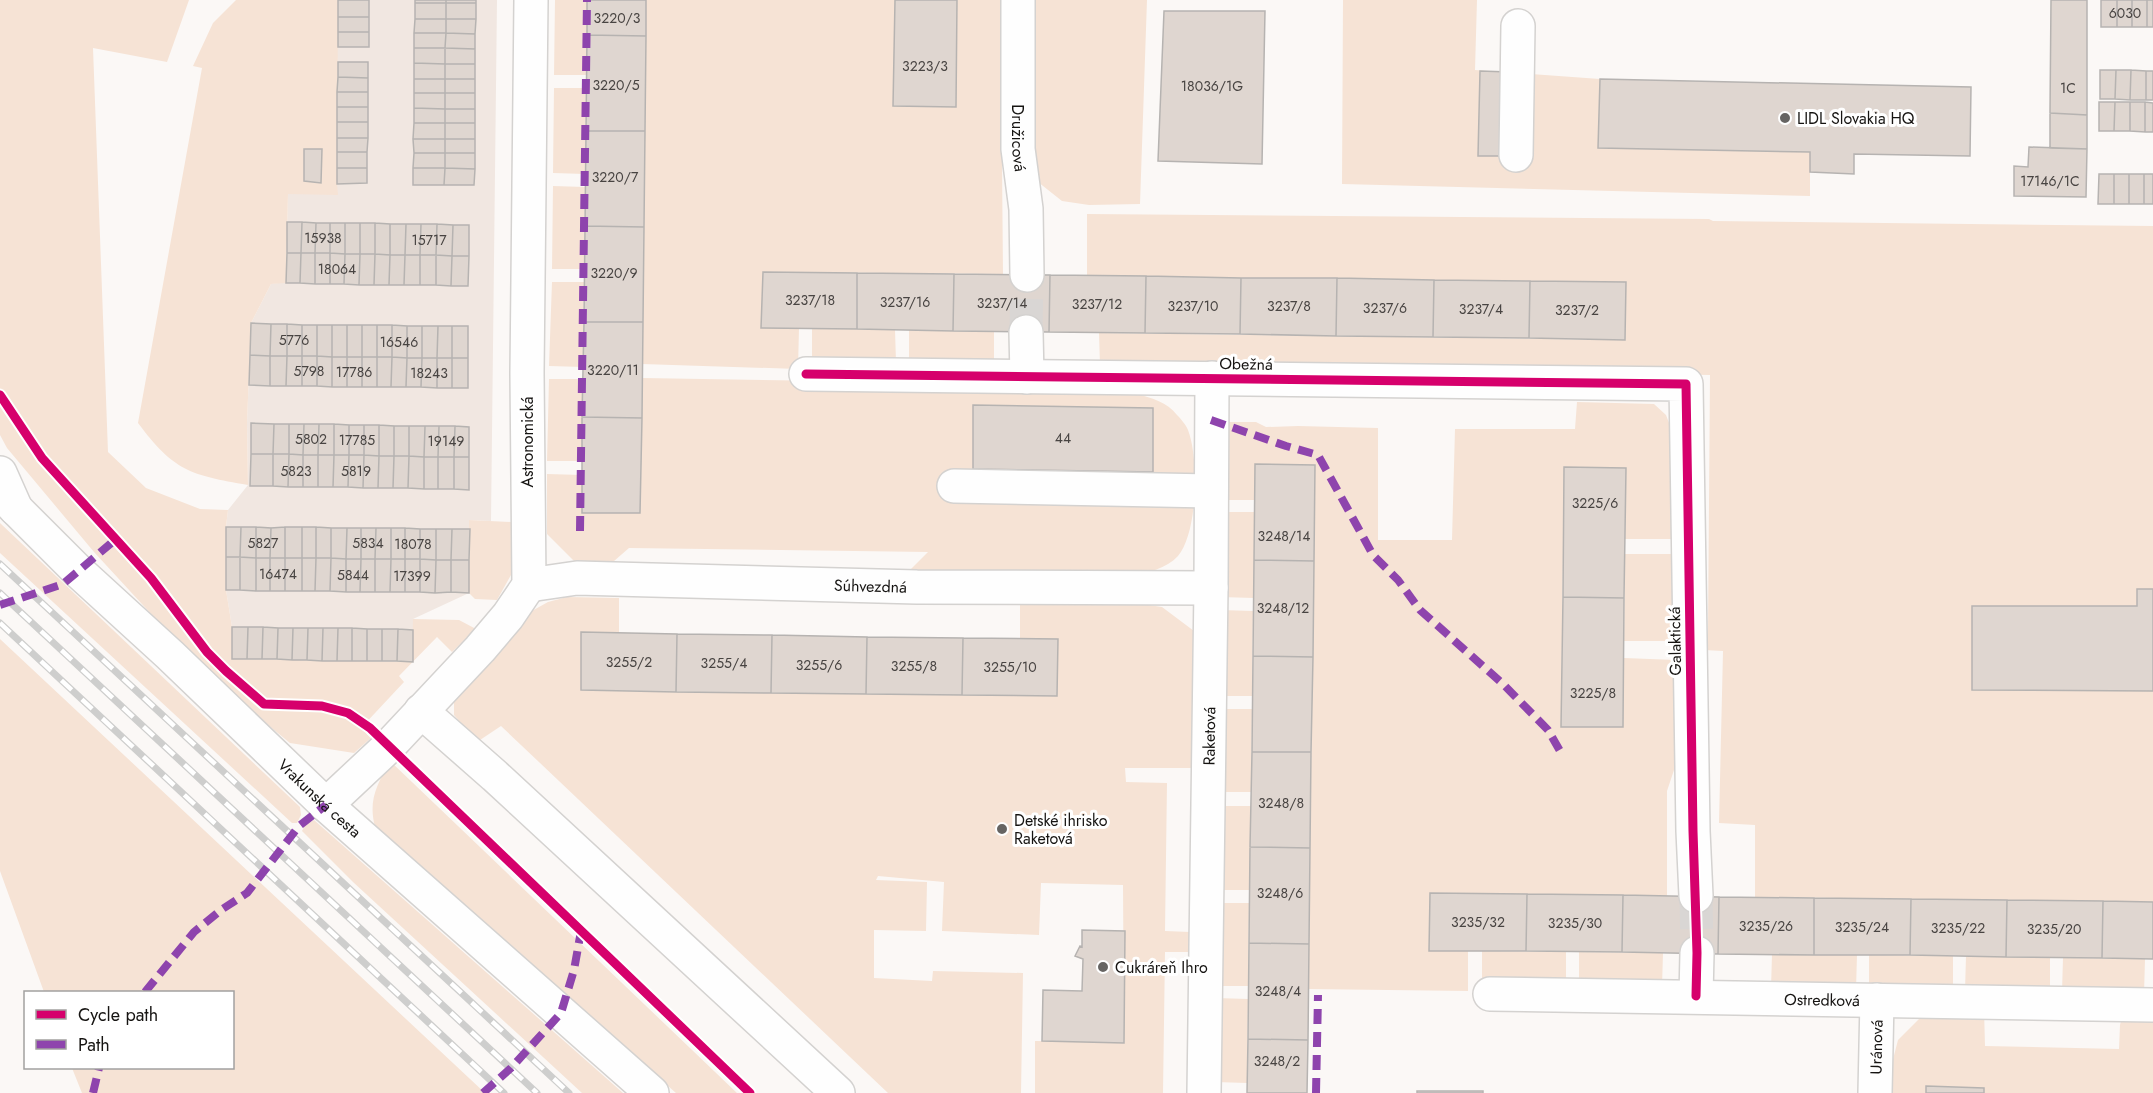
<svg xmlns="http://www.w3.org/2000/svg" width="2153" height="1093" font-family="Jost,sans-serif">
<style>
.built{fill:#f1e7e1}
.green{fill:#f6e3d5}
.building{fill:#dfd6d0;stroke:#b6b3b1;stroke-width:1.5}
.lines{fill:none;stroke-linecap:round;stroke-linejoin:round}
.minor-tunnel{stroke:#d9d6d4;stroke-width:33;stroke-dasharray:33 16;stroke-linecap:butt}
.minor-casing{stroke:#d4d2d0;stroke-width:36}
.major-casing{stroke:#d4d2d0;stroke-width:36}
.minor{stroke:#fefefe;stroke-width:33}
.major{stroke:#fefefe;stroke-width:33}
.rail-casing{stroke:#cececd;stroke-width:7}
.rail{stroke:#fff;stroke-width:4.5;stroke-dasharray:14;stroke-linecap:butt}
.quiet{stroke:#8e44ad;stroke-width:8;stroke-dasharray:15 8;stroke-linecap:butt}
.cycleway-casing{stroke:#fff;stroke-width:13}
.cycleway{stroke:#d6006c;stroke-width:9}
.poi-dot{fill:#666462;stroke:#fff;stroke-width:2}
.labels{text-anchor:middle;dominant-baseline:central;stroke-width:6;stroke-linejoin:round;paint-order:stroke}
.number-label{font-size:14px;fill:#484442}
.poi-label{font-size:16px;fill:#161412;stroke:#fff;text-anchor:start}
.street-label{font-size:16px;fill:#161412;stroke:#fff}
</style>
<rect width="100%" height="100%" fill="#fbf8f6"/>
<path class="built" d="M335 0H497L491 521 469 520V593L413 619V662L232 659V627L226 590V527L228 510 248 485 247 423 251 323 271 284 286 282 288 193Z"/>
<path class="green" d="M0 0H189L167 62 93 48 108 452 146 488 200 509 228 510 226 527V590L232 627V659L412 662 413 619 459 620 476 629 452 652 437 637 399 676 404 682 361 728 371 738 354 753 290 743 257 716 176 641 94 552 7 448 0 435Z
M236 0H369L338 1 337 184 338 195 288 194 286 283 271 284 251 323 247 423 248 485C190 475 174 471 138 423L202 68 193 66 213 23Z
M555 0H587V75H554Z
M646 0H1009L1007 111 1002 163 1003 274 763 272 761 327 799 328 798 369 642 364Z
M1028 0H1147L1140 204 1089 205 1062 201 1038 182 1027 150Z
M1343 0H1477L1475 70 1600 79 1598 148 1810 152V196L1342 184Z
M554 88H586L585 174 553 173Z
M553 186 585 187 584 269H552Z
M1087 214 1709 219 1713 221 2153 226V902L1755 897V825L1719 823 1723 651 1704 650 1708 631 1710 375 1100 365 1099 333 1624 340 1625 283 1087 276Z
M552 282H584L583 367 549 366Z
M812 328 895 330 896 362 812 361Z
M909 330 994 332V364L909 363Z
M642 378 962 383 1137 394C1152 398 1167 402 1177 415 1181 419 1186 425 1188 430 1199 458 1198 532 1178 556 1166 569 1148 572 1132 576L907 573 928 552 629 548 606 568 574 561 547 534V474L582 475V513H640Z
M549 379H583L582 461H547Z
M1577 402 1654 404 1666 415 1679 449 1677 539H1625L1626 468H1564L1561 726 1623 727 1624 658 1676 660 1678 758 1667 791V896L1430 893 1429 950 1468 951V991L1308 989 1315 465 1255 464V500H1222L1226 422H1256L1266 427 1298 426 1378 428V540H1452L1455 429H1575Z
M1221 512H1254V598L1220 597Z
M469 520 511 522V575L497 600 475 599 469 593Z
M0 523 300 807 301 815 297 823H292L0 553Z
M1625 554H1677L1676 641H1624Z
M567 597 619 598V633H582L581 690 1057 696 1058 640 1020 639V602L1135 603 1162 607 1194 631 1200 768H1125L1126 782 1167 783 1165 931 1190 932 1189 952H1165L1163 1093H1035V1041L1124 1042 1123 885 1041 883 1039 935 942 931 944 882 878 876 876 880 927 882 926 931 874 930V978L932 981 933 971 1023 973 1021 1093H888L501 726 477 742 454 715V700L530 612 548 602Z
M1220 610 1253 611 1252 696H1219Z
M0 639 485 1093H82L72 1068H232V992H44L0 871Z
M1218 709H1252L1251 792H1218Z
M390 761 737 1093H676L375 827C368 800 377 785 390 761Z
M1218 806H1251L1250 890H1217Z
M314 820 623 1093H582L353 882 302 831 305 825Z
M1217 903H1249L1248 986H1216Z
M1482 951 1566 952V986L1482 983Z
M1579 952 1663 953 1662 987 1579 986Z
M1772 954 1857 955 1856 990 1771 989Z
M1869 955 1953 956V991L1869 990Z
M1966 956 2050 957V992L1965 991Z
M2063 958 2145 959 2144 994 2062 992Z
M1216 998 1248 999 1247 1083 1215 1082Z
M1984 1009 1985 1046 2119 1049 2120 1025 2124 1009 2153 1010V1093H1984V1088L1926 1086V1093H1890V1071L1898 1040 1922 1016Z"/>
<path class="building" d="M338 0H369V17H338Z
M415 0H446V3H415Z
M446 0H476V3H446Z
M587 0H646V36L587 35Z
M895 0H957L956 107 893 106Z
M2051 0H2087V115L2050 113Z
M2101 0H2117V27H2101Z
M2117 0H2132V27H2117Z
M2132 0H2147V27H2132Z
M2147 0H2153V27H2147Z
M415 3H446V19H415Z
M446 3H476V19H446Z
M1164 11H1265L1262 164 1158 161Z
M338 17H369V32H338Z
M415 19H446V33H414Z
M446 19H476L475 34 446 33Z
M338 32H369V47H338Z
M414 33H446L445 48H414Z
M446 33 475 34V49L445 48Z
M587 35 646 36 645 131H586Z
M414 48H445V64L414 63Z
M445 48 475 49V64H445Z
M338 62H368V78L338 77Z
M414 63 445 64V79H414Z
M445 64H475V79H445Z
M2100 70H2116L2115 99H2100Z
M2116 70H2131L2130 100 2115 99Z
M2131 70 2146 71V100H2130Z
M1480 71 1509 72 1507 156H1478Z
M2146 71H2153V100H2146Z
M338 77 368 78V92H337Z
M414 79H445V93H414Z
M445 79H475V93H445Z
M1600 79 1971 87 1970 156 1854 154V174L1810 172V152L1598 148Z
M337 92H368V107H337Z
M414 93H445V109L414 108Z
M445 93H475V109H445Z
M2099 102H2115L2114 131H2099Z
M2115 102H2130V131H2114Z
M2130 102H2145V132L2130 131Z
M2145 102 2153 103V132H2145Z
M337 107H368V122H337Z
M414 108 445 109V123H414Z
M445 109H475V123H445Z
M2050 113 2087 115V149L2050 148Z
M337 122H368V138H337Z
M414 123H445V139H413Z
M445 123H475V139H445Z
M586 131H645L644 227 585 226Z
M337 138H368L367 152H337Z
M413 139H445V153H414Z
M445 139H475V153H445Z
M2029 147 2087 149 2086 197 2014 196V166L2028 167Z
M304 149H322L321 183 304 181Z
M337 152H367V168H337Z
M414 153H445V168H413Z
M445 153H475V169L445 168Z
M337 168H367V183L337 184Z
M413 168H445L444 185H413Z
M445 168 475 169 474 185H444Z
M2099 174H2114V204H2098Z
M2114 174H2129V204H2114Z
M2129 174H2144V204H2129Z
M2144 174H2153V204H2144Z
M287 222H302L301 253H287Z
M302 222 316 223 315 253H301Z
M316 223H330V253H315Z
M330 223H345V254L330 253Z
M345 223H360V254H345Z
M360 223H375V254H360Z
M375 223 390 224V255L375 254Z
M390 224H406L405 255H390Z
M406 224H421L420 255H405Z
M421 224H437L436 255H420Z
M437 224 453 225 452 256 436 255Z
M453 225H469V256H452Z
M585 226 644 227 643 322H584Z
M287 253H301L300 283H286Z
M301 253H315V284L300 283Z
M315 253H330V284H315Z
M330 253 345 254 344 284H330Z
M345 254H360L359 285 344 284Z
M360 254H375L374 285H359Z
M375 254 390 255 389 285H374Z
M390 255H405L404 285H389Z
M405 255H420V285H404Z
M420 255H436V285H420Z
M436 255 452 256 451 286 436 285Z
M452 256H469L468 286H451Z
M763 272 857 273V329L761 328Z
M857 273 954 274 953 331 857 329Z
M954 274 1050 275 1049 332 953 331Z
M1050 275 1146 276 1145 333 1049 332Z
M1146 276 1241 278 1240 334 1145 333Z
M1241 278H1337L1336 336 1240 334Z
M1337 278 1434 280 1433 337 1336 336Z
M1434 280 1530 281 1529 338 1433 337Z
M1530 281 1626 282 1625 340 1529 338Z
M584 322H643L642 418 582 417Z
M251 323 271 324 270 356 250 355Z
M271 324H287V356H270Z
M287 324 302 325V356H287Z
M302 325H317V356H302Z
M317 325H332V357L317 356Z
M332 325H347V357H332Z
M347 325H362V357H347Z
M362 325H377V357H362Z
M377 325H392V357H377Z
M392 325 407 326V358L392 357Z
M407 326H422V358H407Z
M422 326H438L437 358H422Z
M438 326H452V358H437Z
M452 326H468V358H452Z
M250 355 270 356V386L249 385Z
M270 356H287L286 386H270Z
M287 356H302V386H286Z
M302 356H317V386H302Z
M317 356 332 357V387L317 386Z
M332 357H347V387H332Z
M347 357H362V387H347Z
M362 357H377V387H362Z
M377 357H392L391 387H377Z
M392 357 407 358 406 387H391Z
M407 358H422L421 387H406Z
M422 358H437V388L421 387Z
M437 358H452V388H437Z
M452 358H468V388H452Z
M973 405 1153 408V472L973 469Z
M582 417 642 418 640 513H582Z
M251 423 274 424 273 454H251Z
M274 424H289V454H273Z
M289 424H304L303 455 289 454Z
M304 424H319L318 455H303Z
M319 424H334V455H318Z
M334 424 349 425V455H334Z
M349 425H364V455H349Z
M364 425H379V456L364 455Z
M379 425 394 426V456H379Z
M394 426H409V456H394Z
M409 426H425L424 457 409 456Z
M425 426H439L438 457H424Z
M439 426H455L454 457H438Z
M455 426 469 427V457H454Z
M251 454H273V486H250Z
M273 454H289L288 487 273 486Z
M289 454 303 455V487H288Z
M303 455H318V487H303Z
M318 455H334L333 487H318Z
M334 455H349L348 487H333Z
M349 455H364L363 488 348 487Z
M364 455 379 456 378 488H363Z
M379 456H394L393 488H378Z
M394 456H409L408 488H393Z
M409 456 424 457V489L408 488Z
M424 457H438V489H424Z
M438 457H454V489H438Z
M454 457H469V490L454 489Z
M1255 464 1315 465 1314 561 1254 560Z
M1564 467 1626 468 1624 598 1563 597Z
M226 527H241L240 557H226Z
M241 527H256V558L240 557Z
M256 527 271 528 270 558H256Z
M285 527H302V558H285Z
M285 527V558H270L271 528Z
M302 527H316V558H302Z
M316 527 331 528V558H316Z
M331 528H347L346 559 331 558Z
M347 528H361V559H346Z
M361 528H376L375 559H361Z
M376 528H391V559H375Z
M391 528H405V559H391Z
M405 528 420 529V559H405Z
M420 529H436V560L420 559Z
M436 529H452L451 560H436Z
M452 529H470L469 560H451Z
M226 557H240V590H226Z
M240 557 256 558V591L240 590Z
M256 558H270V591H256Z
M270 558H285V591H270Z
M285 558H302V591H285Z
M302 558H316L315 591H302Z
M316 558H331L330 591H315Z
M331 558 346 559V592L330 591Z
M346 559H361L360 592H346Z
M361 559H375V592H360Z
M375 559H391L390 592H375Z
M391 559H405V592H390Z
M405 559H420V592H405Z
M420 559 436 560 435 593 420 592Z
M436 560H451V592L435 593Z
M451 560H469V593L451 592Z
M1254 560 1314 561 1313 657 1253 656Z
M2137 589H2153V691L1972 690V606H2137Z
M1563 597 1624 598 1623 727H1561Z
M232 627H248L247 659H232Z
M248 627H263L262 659H247Z
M263 627 278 628 277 659H262Z
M278 628H293L292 660 277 659Z
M293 628H308L307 660H292Z
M308 628H323L322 661 307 660Z
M323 628H338L337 661H322Z
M338 628H352V661H337Z
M352 628 367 629V661H352Z
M367 629H382V661H367Z
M382 629H398L397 661H382Z
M398 629 413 630V662L397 661Z
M581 632 677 634 676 692 581 690Z
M677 634 772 635 771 693 676 692Z
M772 635 867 637 866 694 771 693Z
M867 637 963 638 962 695 866 694Z
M963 638 1058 639 1057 696 962 695Z
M1253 656 1313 657 1311 752H1252Z
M1252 752H1311L1310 848 1250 847Z
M1250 847 1310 848 1309 944 1249 943Z
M1430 893 1527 894 1526 951H1429Z
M1527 894 1623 895 1622 952 1526 951Z
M1623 895 1719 897 1718 954 1622 952Z
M1719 897 1814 898V955L1718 954Z
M1814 898 1911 899 1910 955H1814Z
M1911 899 2007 900 2006 957 1910 955Z
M2007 900 2103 901 2102 958 2006 957Z
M2103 901 2153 902V959L2102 958Z
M1082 930 1125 931 1124 1043 1042 1041 1043 990 1082 991 1083 959 1075 956 1080 946 1082 947Z
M1249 943 1309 944 1308 1040 1248 1039Z
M1248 1039 1308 1040 1307 1093H1247Z
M1926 1086 1984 1088V1093H1926Z
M1417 1091H1483V1093H1417Z"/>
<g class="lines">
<path class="minor-tunnel" d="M1026 332 1027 275
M1696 896 1697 953"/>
<g class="minor-casing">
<g id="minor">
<path id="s1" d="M1018 0V149L1026 209 1027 275"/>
<path d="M1516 155 1518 26"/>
<path d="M1026 332 1027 377"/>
<path d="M806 374 1686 384 1693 831 1696 896"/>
<path d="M0 473 16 509"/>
<path d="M954 486 1211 491"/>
<path id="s2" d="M529 585 577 578 917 587 1211 588"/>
<path d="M421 711 495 776 838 1093"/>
<path d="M326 805 389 746 480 649 508 616 529 585 527 373 531 0"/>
<path id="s3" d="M1490 994 2153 1005"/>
<path d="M1696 996 1697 953"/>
<path id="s4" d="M1204 1093 1211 588 1212 378"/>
<path id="s5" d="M1875 1093 1877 1000"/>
</g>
</g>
<g class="major-casing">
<g id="major">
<path id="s6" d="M0 493 78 571 170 655 326 805 652 1093"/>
</g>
</g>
<use href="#minor" class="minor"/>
<use href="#major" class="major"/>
<g class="rail-casing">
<path id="rail" d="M0 564 569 1093
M0 593 537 1093
M0 623 504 1093"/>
</g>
<use href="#rail" class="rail"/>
<path class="quiet" d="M1211 420 1286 446 1318 455 1373 555 1398 580 1420 610 1503 684 1548 730 1560 751
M580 531 587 0
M0 605 63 584 116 539
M145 992 194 932 221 910 247 893 299 826 326 805
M93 1093 99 1068
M483 1093 511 1068 561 1013 574 970 581 931
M1316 1093 1318 995"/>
<g class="cycleway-casing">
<path id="cycleway" d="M806 374 1686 384 1693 831 1697 953 1696 996
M0 395 42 458 151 578 207 652 226 671 264 704 322 706 348 713 370 728 750 1093"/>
</g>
<use href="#cycleway" class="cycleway"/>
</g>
<g class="poi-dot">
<circle cx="1785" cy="118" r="6"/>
<circle cx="1002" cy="829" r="6"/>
<circle cx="1103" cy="967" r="6"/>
</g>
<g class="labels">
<g class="number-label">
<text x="2125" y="13">6030</text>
<text x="617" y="18">3220/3</text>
<text x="925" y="66">3223/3</text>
<text x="616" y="85">3220/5</text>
<text x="1212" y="86">18036/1G</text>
<text x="2068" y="88">1C</text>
<text x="615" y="177">3220/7</text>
<text x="2050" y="181">17146/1C</text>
<text x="323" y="238">15938</text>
<text x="429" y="240">15717</text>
<text x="337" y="269">18064</text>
<text x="614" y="273">3220/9</text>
<text x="810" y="300">3237/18</text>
<text x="905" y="302">3237/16</text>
<text x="1002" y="303">3237/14</text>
<text x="1097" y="304">3237/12</text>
<text x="1193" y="306">3237/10</text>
<text x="1289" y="306">3237/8</text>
<text x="1385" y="308">3237/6</text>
<text x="1481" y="309">3237/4</text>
<text x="1577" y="310">3237/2</text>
<text x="294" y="340">5776</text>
<text x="399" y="342">16546</text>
<text x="613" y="370">3220/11</text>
<text x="309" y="371">5798</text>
<text x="354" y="372">17786</text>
<text x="429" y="373">18243</text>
<text x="1063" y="438">44</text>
<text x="311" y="439">5802</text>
<text x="357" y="440">17785</text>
<text x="446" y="441">19149</text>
<text x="296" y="471">5823</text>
<text x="356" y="471">5819</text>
<text x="1595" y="503">3225/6</text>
<text x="1284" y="536">3248/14</text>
<text x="263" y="543">5827</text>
<text x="368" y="543">5834</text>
<text x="413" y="544">18078</text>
<text x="278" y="574">16474</text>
<text x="353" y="575">5844</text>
<text x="412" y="576">17399</text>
<text x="1283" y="608">3248/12</text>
<text x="629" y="662">3255/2</text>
<text x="724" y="663">3255/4</text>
<text x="819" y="665">3255/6</text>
<text x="914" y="666">3255/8</text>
<text x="1010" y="667">3255/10</text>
<text x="1593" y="693">3225/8</text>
<text x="1281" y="803">3248/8</text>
<text x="1280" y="893">3248/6</text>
<text x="1478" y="922">3235/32</text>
<text x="1575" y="923">3235/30</text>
<text x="1766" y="926">3235/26</text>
<text x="1862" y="927">3235/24</text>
<text x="1958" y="928">3235/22</text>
<text x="2054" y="929">3235/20</text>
<text x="1278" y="991">3248/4</text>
<text x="1277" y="1061">3248/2</text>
</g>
<g class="poi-label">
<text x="1797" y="118">LIDL Slovakia HQ</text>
<text x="1014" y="820">Detské ihrisko<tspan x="1014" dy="18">Raketová</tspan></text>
<text x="1115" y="967">Cukráreň Ihro</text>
</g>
<g class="street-label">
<text stroke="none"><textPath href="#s1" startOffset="138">Družicová</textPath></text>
<text transform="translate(1246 364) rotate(1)">Obežná</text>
<text transform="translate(527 442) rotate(-90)">Astronomická</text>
<text stroke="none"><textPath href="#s2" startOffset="342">Súhvezdná</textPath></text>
<text transform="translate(1675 641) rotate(-91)">Galaktická</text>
<text stroke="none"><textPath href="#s4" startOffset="357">Raketová</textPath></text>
<text stroke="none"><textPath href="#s6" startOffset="442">Vrakunská cesta</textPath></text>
<text stroke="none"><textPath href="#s3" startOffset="332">Ostredková</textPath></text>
<text stroke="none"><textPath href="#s5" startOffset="46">Uránová</textPath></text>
</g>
</g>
<rect x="24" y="991" width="210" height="78" fill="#ffffff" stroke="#a2a1a0" stroke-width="1.5"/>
<rect x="36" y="1010" width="30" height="9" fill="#d6006c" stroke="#a2a1a0" stroke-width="1.5"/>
<text x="78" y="1021" font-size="18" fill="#161412">Cycle path</text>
<rect x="36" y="1040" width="30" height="9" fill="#8e44ad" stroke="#a2a1a0" stroke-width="1.5"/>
<text x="78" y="1051" font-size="18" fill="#161412">Path</text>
</svg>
